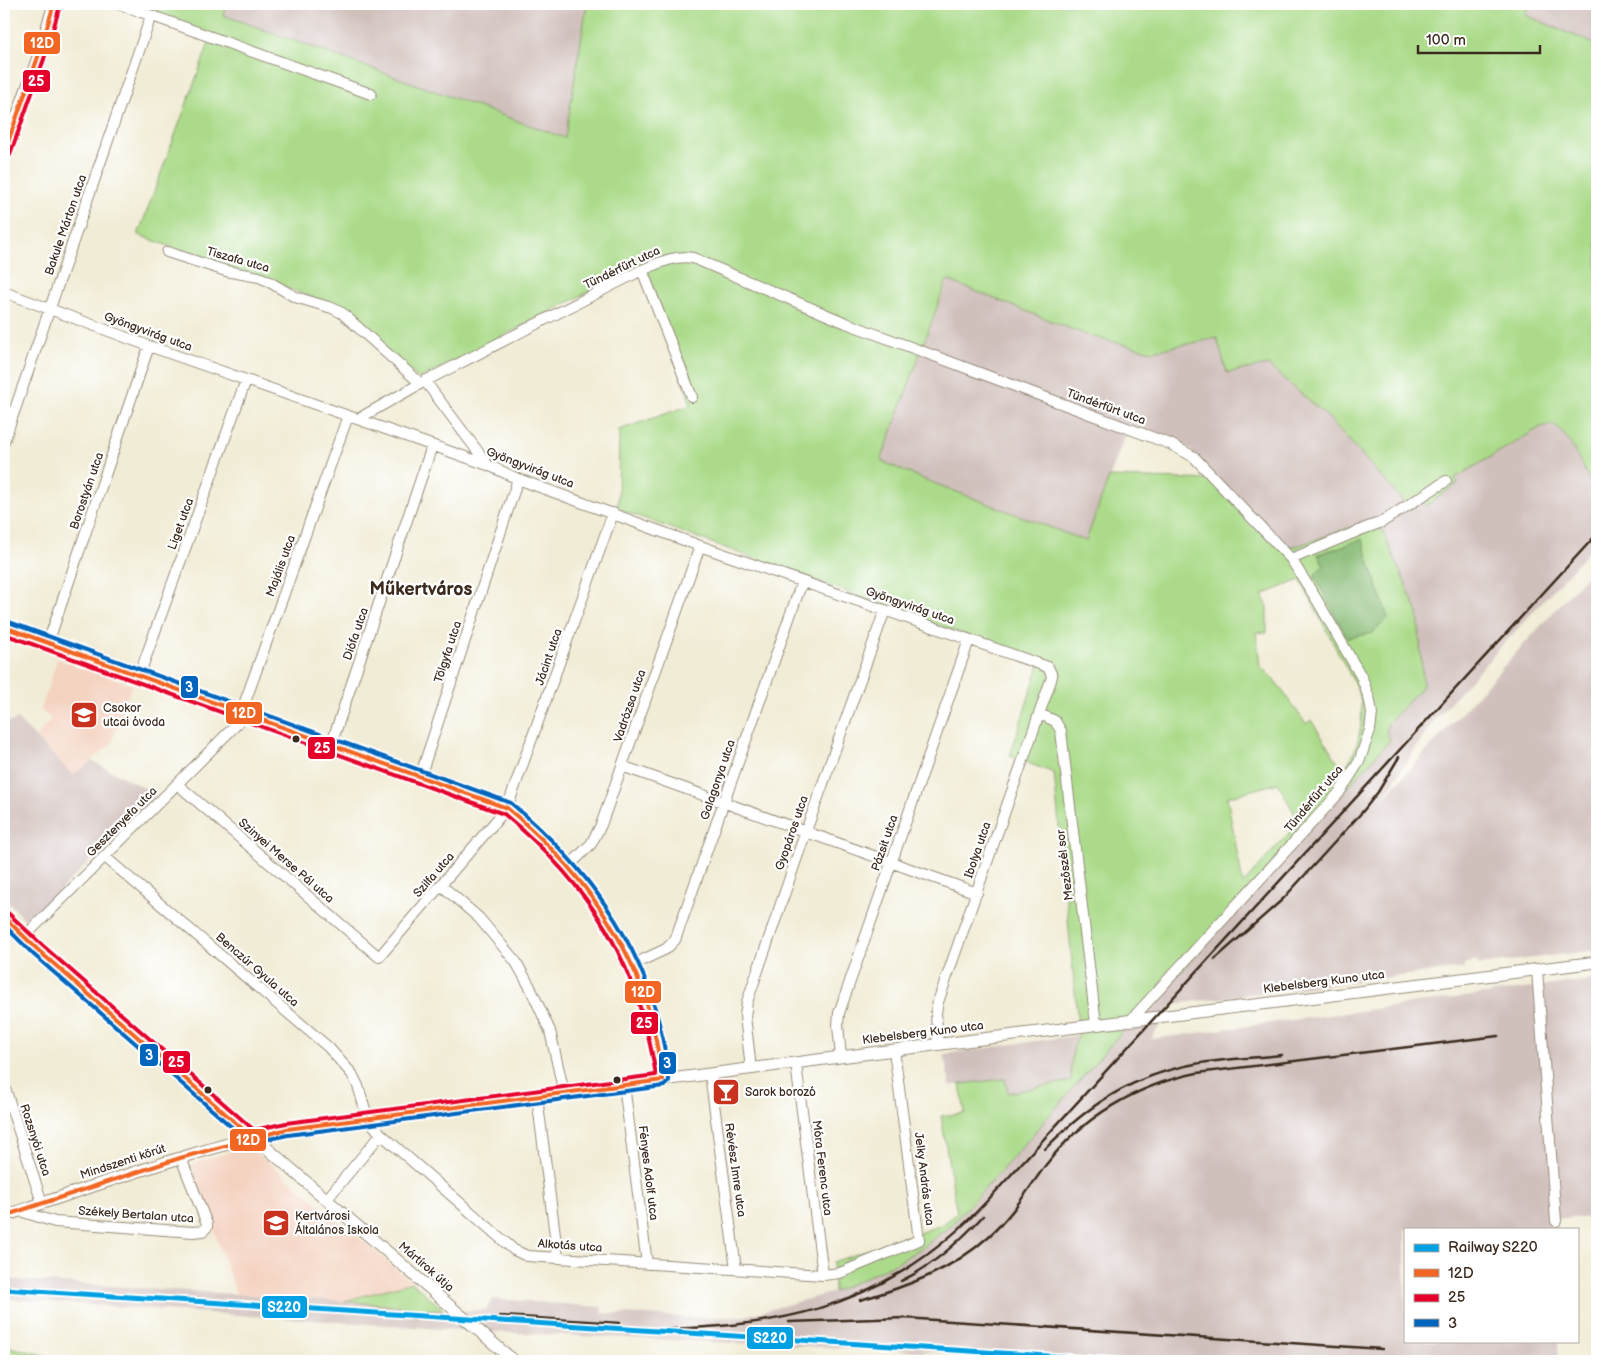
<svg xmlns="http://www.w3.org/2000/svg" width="1601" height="1365" font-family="'Balsamiq Sans',sans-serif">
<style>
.built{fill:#f4d3c1}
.industrial{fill:#d0c0bc}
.green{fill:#abdb8a;stroke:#738254;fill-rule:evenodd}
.forest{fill:#88bb76;stroke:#62724a}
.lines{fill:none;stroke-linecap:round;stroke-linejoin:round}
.minor-casing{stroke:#968b7a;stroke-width:12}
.tertiary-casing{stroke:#968b7a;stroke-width:13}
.minor{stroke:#fff;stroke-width:10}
.tertiary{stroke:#fff;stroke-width:11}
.rail{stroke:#3b2a1e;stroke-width:2.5}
.bus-1-casing{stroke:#fff;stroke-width:8}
.bus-2-casing{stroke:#fff;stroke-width:8}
.bus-3-casing{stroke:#fff;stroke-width:8}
.bus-1{stroke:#f26522;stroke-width:4}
.bus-2{stroke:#e4002b;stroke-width:4}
.bus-3{stroke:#0065bd;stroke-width:4}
.rail-1-casing{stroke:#fff;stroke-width:9}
.rail-1{stroke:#00a0e3;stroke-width:5}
.bus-dot{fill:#3b2a1e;stroke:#fff;stroke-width:2}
.labels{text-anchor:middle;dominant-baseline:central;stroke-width:4.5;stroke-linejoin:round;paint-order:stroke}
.street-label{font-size:12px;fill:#3b2a1e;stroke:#fff}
.poi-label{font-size:12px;fill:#3b2a1e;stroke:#fff;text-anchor:start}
.district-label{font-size:18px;font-weight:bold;fill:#3b2a1e;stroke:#fff}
.line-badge{stroke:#fff;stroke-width:2}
.badge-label{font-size:14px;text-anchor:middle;font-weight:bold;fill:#fff}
</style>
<rect width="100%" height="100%" fill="#fff"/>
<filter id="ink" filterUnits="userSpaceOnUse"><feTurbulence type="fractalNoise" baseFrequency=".02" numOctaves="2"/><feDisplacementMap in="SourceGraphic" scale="10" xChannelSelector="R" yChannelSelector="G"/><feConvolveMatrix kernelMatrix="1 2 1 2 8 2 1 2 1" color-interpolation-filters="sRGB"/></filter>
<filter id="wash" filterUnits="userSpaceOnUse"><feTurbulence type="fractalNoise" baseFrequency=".0096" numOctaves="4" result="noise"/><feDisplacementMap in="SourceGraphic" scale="20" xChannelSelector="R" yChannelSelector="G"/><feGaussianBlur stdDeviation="1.12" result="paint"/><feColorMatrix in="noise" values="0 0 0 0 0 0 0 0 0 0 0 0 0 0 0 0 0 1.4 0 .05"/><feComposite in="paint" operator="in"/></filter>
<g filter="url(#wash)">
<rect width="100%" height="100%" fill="#f1ecd5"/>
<path class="built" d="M57 659 132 685 111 744 73 776 36 737 51 719 41 710Z
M249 1146 412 1282 345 1301 236 1294 191 1164Z"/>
<path class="industrial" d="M227 4H587L566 138 223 15Z
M1529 4H1597V45L1525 15Z
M948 280 1089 336 1152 351 1217 338 1268 365 1328 417 1458 482 1455 478 1541 427 1553 425 1561 430 1569 441 1597 495V542L1435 719 1381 801 1597 564V950L1479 965 1476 961H1473L1464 964V968L1174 1004 1151 1039 1597 979V1218H1550L1551 1229H1405V1341H1558L1559 1361H1088L1016 1356 472 1331 4 1299V1279L345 1301 445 1311 486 1310 493 1299 602 1307V1313L708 1318 745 1316 834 1292 865 1278 902 1260 927 1244 951 1225 972 1204 1120 1034 1178 975 1390 740 1386 729 1389 722 1423 685 1418 613 1414 608 1297 546H1284L1186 446 1129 425 1086 541 923 479 881 461Z
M4 716 10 722 17 719 73 775 92 761 156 794 28 923 4 898Z
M1079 1035 1074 1043 1071 1065V1081L1007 1094 1005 1079 950 1086 944 1054Z"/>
<path class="green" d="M125 4H227L223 15 565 138 587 4H1529L1525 15 1597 45V495C1590 482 1566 427 1553 425 1550 425 1544 426 1541 427L1455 478 1458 483 1426 506 1422 500 1410 509 1328 417 1268 365 1227 373 1217 338 1152 351 1089 336 947 280 881 461 923 479 1086 541 1109 477 1219 480 1284 546H1297L1375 519 1383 532 1418 613 1423 685 1389 722 1386 729 1390 740 1178 975 1120 1034 1002 1170 951 1225 927 1244 902 1260 834 1292 833 1262 942 1225 957 1213 941 1116 965 1113 960 1084 1005 1079 1008 1093 1071 1081C1071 1065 1071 1049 1079 1034L1054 773 1010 756 1040 662 618 509 619 430 691 405 645 263 419 379 334 305 138 235 212 35ZM1363 540 1314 575 1324 565 1318 554ZM1300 580 1359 692C1365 717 1360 750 1343 770L1311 720 1306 724 1276 682 1260 666 1256 632 1267 633V605L1262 595ZM1278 783 1299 822 1243 884 1227 797Z
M412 1282 445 1311 345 1301Z
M4 1346 73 1361H4Z"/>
<path class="forest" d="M1362 539 1388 618 1373 633 1347 638 1314 575 1324 565 1318 555Z"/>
</g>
<g filter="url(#ink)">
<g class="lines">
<g class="minor-casing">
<path id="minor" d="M119 4 371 94
M167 252 226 271 259 277 266 280 295 297 332 308 342 313 420 383
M642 270 692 397
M4 292 149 346 488 465 518 479 700 546 1048 667 1052 676 1051 680 938 1002 936 1013 938 1044
M425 381 488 465
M358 419 425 381 642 270C659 263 674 255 693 258L846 323 1170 444 1194 457 1291 559 1317 600 1362 678 1370 701 1372 714 1370 730 1359 762 1339 793 1130 1021
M4 441 151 16
M1291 559 1363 529 1382 522 1446 481
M4 627 507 808C568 856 616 917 642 990 653 1019 658 1049 663 1080
M48 643 149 346
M139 676 246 380
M1040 714 1055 721 1061 731 1096 1024
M331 745 432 446
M622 766 977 893
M420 777 518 479
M177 784 379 957 507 808 613 513
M105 857 328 1047 352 1074 358 1086 368 1119 381 1134 514 1250 527 1256 823 1275 840 1273 919 1240 894 1050
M569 866 591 844 601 825 700 546
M441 885 479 918 516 962 530 987 550 1031 564 1093
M24 937 237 724 348 416
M632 965 666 949 675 940 802 582
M1537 970 1556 1221
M841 1057 838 1025 839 1013 969 640
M796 1064 823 1275
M751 1069 745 1016 747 1002 806 831 885 610
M710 1074 736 1269
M4 1085 42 1203
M624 1085 647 1264
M537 1097 558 1258
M327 1199 381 1134
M20 1211 55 1222 193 1232 203 1231 207 1227V1224L181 1158"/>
</g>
<g class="tertiary-casing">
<path id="tertiary" d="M4 153 38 57 54 4
M4 917 38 950 74 982 514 1361
M4 1216C98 1185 191 1151 287 1129L894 1050 1597 962"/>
</g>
<use href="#minor" class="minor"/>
<use href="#tertiary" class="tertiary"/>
<path class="rail" d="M1215 959 1283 899 1364 810 1378 792 1399 757
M1045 1149C1089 1104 1132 1076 1195 1064 1223 1059 1253 1058 1282 1055
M901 1281C933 1266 959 1242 983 1216
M860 1300C906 1287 952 1270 988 1237 1011 1217 1027 1191 1045 1166 1082 1117 1137 1085 1197 1073L1498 1036
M500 1316 620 1323
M789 1322 904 1318 1382 1349
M610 1329C762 1331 878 1318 987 1201L1597 534"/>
<g class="bus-1-casing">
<path id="bus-1" d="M4 153 38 57 54 4
M4 627 507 808C570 860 620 923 646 1001 654 1027 659 1054 663 1080L287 1129 180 1158 4 1216
M4 917 38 950 252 1137"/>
</g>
<g class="bus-2-casing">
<path id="bus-2" d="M10 155 44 59 60 6
M4 634 504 814C592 887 637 961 656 1075L286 1123 254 1130 42 945 8 913"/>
</g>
<g class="bus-3-casing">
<path id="bus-3" d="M4 925 34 955 250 1143 288 1135 664 1086 669 1081C669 1067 665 1051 662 1036 642 941 584 864 511 803L6 621"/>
</g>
<use href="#bus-1" class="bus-1"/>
<use href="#bus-2" class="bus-2"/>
<use href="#bus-3" class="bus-3"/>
<g class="rail-1-casing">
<path id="rail-1" d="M4 1289 1125 1361"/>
</g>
<use href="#rail-1" class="rail-1"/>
</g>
</g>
<defs>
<g id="school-square" transform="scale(1.4375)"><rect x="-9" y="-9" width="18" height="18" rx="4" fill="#c8321e" stroke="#fff"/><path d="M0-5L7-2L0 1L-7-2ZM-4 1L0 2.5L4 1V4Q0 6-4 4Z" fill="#fff"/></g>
<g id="bar-square" transform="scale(1.4375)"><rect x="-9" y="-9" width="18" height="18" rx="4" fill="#c8321e" stroke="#fff"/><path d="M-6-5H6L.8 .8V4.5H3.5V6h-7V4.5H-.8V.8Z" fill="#fff"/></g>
</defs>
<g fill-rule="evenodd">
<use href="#school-square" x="84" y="715"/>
<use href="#bar-square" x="726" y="1092"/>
<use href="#school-square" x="276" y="1223"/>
</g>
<g class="bus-dot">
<circle cx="296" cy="739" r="4.5"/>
<circle cx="617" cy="1080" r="4.5"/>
<circle cx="208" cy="1090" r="4.5"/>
</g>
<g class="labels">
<g class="street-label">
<text transform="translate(66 225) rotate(-71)">Bakule Márton utca</text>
<text transform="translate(238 260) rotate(16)">Tiszafa utca</text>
<text transform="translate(622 268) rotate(-26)">Tündérfürt utca</text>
<text transform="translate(148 332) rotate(20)">Gyöngyvirág utca</text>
<text transform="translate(1106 407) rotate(20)">Tündérfürt utca</text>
<text transform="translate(530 468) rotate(21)">Gyöngyvirág utca</text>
<text transform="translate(87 491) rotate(-71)">Borostyán utca</text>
<text transform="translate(181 524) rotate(-70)">Liget utca</text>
<text transform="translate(281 566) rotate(-70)">Majális utca</text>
<text transform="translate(910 606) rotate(19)">Gyöngyvirág utca</text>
<text transform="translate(356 634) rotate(-71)">Diófa utca</text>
<text transform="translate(448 652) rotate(-72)">Tölgyfa utca</text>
<text transform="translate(549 657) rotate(-71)">Jácint utca</text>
<text transform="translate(630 706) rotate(-71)">Vadrózsa utca</text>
<text transform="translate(718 780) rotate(-71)">Galagonya utca</text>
<text transform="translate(1314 799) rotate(-50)">Tündérfürt utca</text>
<text transform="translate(122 822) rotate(-45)">Gesztenyefa utca</text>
<text transform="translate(792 833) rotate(-71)">Gyopáros utca</text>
<text transform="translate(885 843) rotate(-71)">Pázsit utca</text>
<text transform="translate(978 850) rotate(-71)">Ibolya utca</text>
<text transform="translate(286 861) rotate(41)">Szinyei Merse Pál utca</text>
<text transform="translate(1065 865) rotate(-97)">Mezőszél sor</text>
<text transform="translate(434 875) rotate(-49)">Szilfa utca</text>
<text transform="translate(257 970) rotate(41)">Benczúr Gyula utca</text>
<text transform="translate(1324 982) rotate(-7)">Klebelsberg Kuno utca</text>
<text transform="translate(923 1033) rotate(-7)">Klebelsberg Kuno utca</text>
<text transform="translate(35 1140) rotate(72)">Rozsnyói utca</text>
<text transform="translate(123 1162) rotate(-18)">Mindszenti körút</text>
<text transform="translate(822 1168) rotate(83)">Móra Ferenc utca</text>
<text transform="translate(735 1170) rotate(82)">Révész Imre utca</text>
<text transform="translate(648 1173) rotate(83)">Fényes Adolf utca</text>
<text transform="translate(924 1179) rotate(83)">Jelky András utca</text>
<text transform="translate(136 1215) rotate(4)">Székely Bertalan utca</text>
<text transform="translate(570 1246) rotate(4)">Alkotás utca</text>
<text transform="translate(426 1267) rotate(41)">Mártírok útja</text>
</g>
<g class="poi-label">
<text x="103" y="708">Csokor<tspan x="103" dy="14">utcai óvoda</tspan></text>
<text x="745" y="1092">Sarok borozó</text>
<text x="295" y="1216">Kertvárosi<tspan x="295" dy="14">Általános Iskola</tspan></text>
</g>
<g class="district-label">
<text x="421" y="589">Műkertváros</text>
</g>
</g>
<g class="line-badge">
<rect x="23" y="31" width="38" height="24" rx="5" fill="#f26522"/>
<rect x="22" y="69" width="29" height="24" rx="5" fill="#e4002b"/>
<rect x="180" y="675" width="19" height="24" rx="5" fill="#0065bd"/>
<rect x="225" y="701" width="38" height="24" rx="5" fill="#f26522"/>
<rect x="307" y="736" width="29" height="24" rx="5" fill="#e4002b"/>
<rect x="624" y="980" width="38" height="24" rx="5" fill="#f26522"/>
<rect x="630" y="1011" width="29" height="24" rx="5" fill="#e4002b"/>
<rect x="139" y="1043" width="20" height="24" rx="5" fill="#0065bd"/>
<rect x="162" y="1050" width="29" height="24" rx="5" fill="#e4002b"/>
<rect x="658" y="1051" width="19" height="24" rx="5" fill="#0065bd"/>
<rect x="229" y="1128" width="38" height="24" rx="5" fill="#f26522"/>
<rect x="261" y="1295" width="47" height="24" rx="5" fill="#00a0e3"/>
<rect x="746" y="1326" width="48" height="24" rx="5" fill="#00a0e3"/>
</g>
<g class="badge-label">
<text x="42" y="48">12D</text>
<text x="36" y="86">25</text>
<text x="189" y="692">3</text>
<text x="244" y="718">12D</text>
<text x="322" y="753">25</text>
<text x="643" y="997">12D</text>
<text x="644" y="1028">25</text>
<text x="149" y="1060">3</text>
<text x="176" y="1067">25</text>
<text x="667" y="1068">3</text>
<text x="248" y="1145">12D</text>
<text x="284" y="1312">S220</text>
<text x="770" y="1343">S220</text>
</g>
<rect width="1601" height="1365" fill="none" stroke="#fff" stroke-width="20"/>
<rect x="1404" y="1228" width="175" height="115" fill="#ffffff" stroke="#b1aaa5"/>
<rect x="1414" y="1244" width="25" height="8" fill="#00a0e3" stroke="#b1aaa5"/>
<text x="1448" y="1252" font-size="15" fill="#3b2a1e">Railway S220</text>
<rect x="1414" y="1269" width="25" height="8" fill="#f26522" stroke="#b1aaa5"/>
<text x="1448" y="1278" font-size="15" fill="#3b2a1e">12D</text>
<rect x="1414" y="1294" width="25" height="8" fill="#e4002b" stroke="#b1aaa5"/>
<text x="1448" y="1302" font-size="15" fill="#3b2a1e">25</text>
<rect x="1414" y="1319" width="25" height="8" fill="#0065bd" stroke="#b1aaa5"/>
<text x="1448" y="1328" font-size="15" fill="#3b2a1e">3</text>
<path d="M1418 45v8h122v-8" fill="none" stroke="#3b2a1e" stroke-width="2.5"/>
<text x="1426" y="45" font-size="15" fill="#3b2a1e" stroke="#ffffff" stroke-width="4" paint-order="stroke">100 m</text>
</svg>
